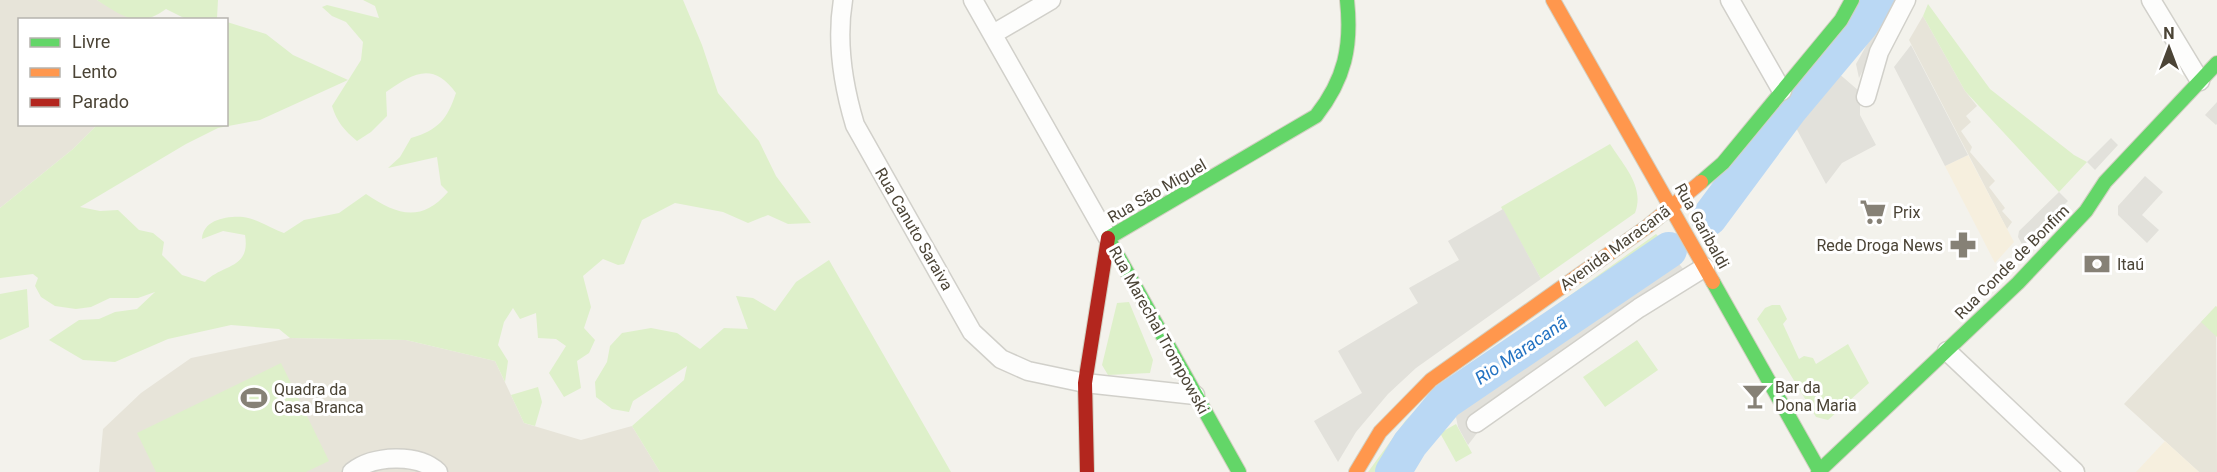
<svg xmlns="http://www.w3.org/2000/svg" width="2217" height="472" font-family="Roboto,sans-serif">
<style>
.residential{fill:#e7e4d9}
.commercial{fill:#f6efde}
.green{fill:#def0ca}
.parking{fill:#e2e1db}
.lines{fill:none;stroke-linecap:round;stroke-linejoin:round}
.river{stroke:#bad8f4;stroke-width:36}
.street-casing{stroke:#d1d0ca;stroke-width:21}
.fast-casing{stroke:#d3d0c2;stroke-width:16}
.slow-casing{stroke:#d3d0c2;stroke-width:16}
.jam-casing{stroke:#d3d0c2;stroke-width:16}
.street{stroke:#fdfdfc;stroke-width:18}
.fast{stroke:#63d668;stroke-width:14}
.slow{stroke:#ff974d;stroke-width:14}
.jam{stroke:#b3261e;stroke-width:14}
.labels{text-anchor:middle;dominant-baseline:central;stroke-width:6;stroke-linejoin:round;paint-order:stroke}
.street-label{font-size:16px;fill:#4b4436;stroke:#fff}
.poi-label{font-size:16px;fill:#4b4436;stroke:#fff;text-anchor:start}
.water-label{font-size:18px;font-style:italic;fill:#2473c2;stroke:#fff}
</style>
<rect width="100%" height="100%" fill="#f3f2ec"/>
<path class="residential" d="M0 0H97L131 19 20 20V124L97 125 73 149 0 208Z
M1923 16 1965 91 1977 106 1966 116 1971 122 1961 131 1972 147 1970 152 1995 181 1989 187 2005 208 2002 211 2012 222 2007 229 1909 40Z
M2216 306 2217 472H2199L2124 404Z
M290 338 406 340 495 361 524 423 581 440 632 426 660 472H99L103 429 141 393 191 358Z"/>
<path class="commercial" d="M1968 155 2014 242 1995 263 1945 166Z
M2165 441 2199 472H2136Z"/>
<path class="green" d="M97 0H218L217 18 220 19H186L166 9C139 29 123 17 97 0Z
M363 0H683L702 45 718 93 759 141 776 176 811 223 788 224 768 215 748 223 723 212 675 203 642 220 624 264 618 265 603 259 583 276 591 307 584 328 595 340 589 353 577 361 581 388 564 397 549 373 566 346 556 339 538 338 536 313 520 319 513 308 504 322 498 345 508 361 505 382 495 361 406 340 290 338 279 329 231 325 168 339 115 362 83 360 49 340 79 320 99 319 115 312 137 309 155 292 138 298H110L91 307 76 309 55 306 41 297 35 286 38 278 33 274 0 278V208L73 149 97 125 226 124 227 22 266 34 293 55 348 80 260 120 218 128 186 144 80 207 100 211 118 210 139 230 153 233 164 242 162 255 182 275 205 282C221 264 251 270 245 235L223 231 202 239C203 220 226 216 243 217 255 218 272 229 284 233L304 220 339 213 366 194C397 215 421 223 448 192L441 185 437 157 388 168 400 157 411 138C438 130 447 120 456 93 433 61 413 73 386 92L387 116 371 132 357 141C344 130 337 122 332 106L361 60 363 42 346 22 332 16 322 7 327 5 379 18 375 6Z
M1928 4 1990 89 2074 155 2087 162 2059 192 1965 91 1923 16Z
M1610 144C1624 166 1645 187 1635 213L1541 279 1501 207Z
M1656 234 1662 240 1542 316 1494 357 1452 383 1404 434 1380 472H1368L1406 420 1435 392Z
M829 260 951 472H660L632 426 684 380 687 366 633 401 629 412 612 409 596 397 595 382 607 362 610 346 622 333 651 328 677 333 700 349 724 328 748 329 736 296 753 298 775 311 796 282Z
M27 289 29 327 0 340V294Z
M1129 302 1153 360 1150 373 1108 375 1102 365 1117 303Z
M1772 305H1780L1787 319 1783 324 1799 359 1804 356 1813 358 1816 364 1848 344 1869 383 1828 420 1816 417 1757 319 1765 308Z
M2216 306 2217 307V337L2201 322Z
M1637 340 1658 370 1605 407 1583 377Z
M281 363 329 461 306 472H156L137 433Z
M538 387 542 402 535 426 524 423 511 395Z
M1456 424 1472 453 1456 462 1440 433Z"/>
<path class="parking" d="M1892 0H1898L1859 78 1856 64Z
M1911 45 1968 155 1945 166 1894 67Z
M1837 72 1866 97 1860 106V115L1876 145 1842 163 1826 184 1794 124Z
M2217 102V124L2216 125 2205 115Z
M2111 138 2118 145 2095 170 2087 162Z
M2145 176 2163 192 2142 215 2159 230 2147 243 2118 215V206Z
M2059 192 2068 201 2023 246 2018 237 2019 231Z
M1503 209 1541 279 1416 368 1388 394 1356 432 1338 462 1314 421 1362 393 1338 351 1418 303 1409 288 1459 260 1448 241Z
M1676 260 1684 270 1481 428 1468 445 1458 427 1456 417 1459 407Z"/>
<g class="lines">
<path class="river" d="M1709 218 1789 110 1861 24 1876 0
M1393 472 1410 444 1446 401 1669 250"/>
<g class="street-casing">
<path id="street" d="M843 0C836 42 843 85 855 125L972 332 1001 359 1028 371 1085 383 1195 395
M973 0 1108 238
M1730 0 1782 91
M2151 0 2200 81
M993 34 1051 0
M1866 97 1879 52 1906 0
M1947 351 2075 472
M1476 423 1639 308 1705 267
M352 472C373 455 418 453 438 472"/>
</g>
<g class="fast-casing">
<path id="fast" d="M1701 182 1723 163 1841 20 1852 0
M1108 238 1316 116C1345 79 1352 46 1347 0
M1108 238 1239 472
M1713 282 1819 470
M1818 472 2018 283 2086 211 2105 182 2217 63"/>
</g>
<g class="slow-casing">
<path id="slow" d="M1553 0 1713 282
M1356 472 1380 432 1431 380 1648 226 1701 182"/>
</g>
<g class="jam-casing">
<path id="jam" d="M1087 472 1085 383 1108 238"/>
</g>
<use href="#street" class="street"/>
<use href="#fast" class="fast"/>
<use href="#slow" class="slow"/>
<use href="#jam" class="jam"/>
</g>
<defs>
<g id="supermarket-bare" transform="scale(2.07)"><path d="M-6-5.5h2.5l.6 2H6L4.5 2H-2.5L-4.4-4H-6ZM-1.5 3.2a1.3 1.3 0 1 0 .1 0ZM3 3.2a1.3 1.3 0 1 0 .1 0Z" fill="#868176" stroke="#fff" stroke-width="2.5" paint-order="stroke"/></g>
<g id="pharmacy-bare" transform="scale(2.07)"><path d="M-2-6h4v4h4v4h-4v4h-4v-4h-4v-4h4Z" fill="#868176" stroke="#fff" stroke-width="2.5" paint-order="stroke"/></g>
<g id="bank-bare" transform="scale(2.07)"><path d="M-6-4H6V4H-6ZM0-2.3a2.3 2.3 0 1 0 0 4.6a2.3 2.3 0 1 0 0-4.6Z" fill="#868176" stroke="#fff" stroke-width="2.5" paint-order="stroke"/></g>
<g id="bar-bare" transform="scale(2.07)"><path d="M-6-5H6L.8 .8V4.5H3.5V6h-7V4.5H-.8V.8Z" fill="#868176" stroke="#fff" stroke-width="2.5" paint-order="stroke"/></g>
<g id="stadium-bare" transform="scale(2.07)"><path d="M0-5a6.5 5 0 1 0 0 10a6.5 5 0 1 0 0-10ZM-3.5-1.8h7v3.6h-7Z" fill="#868176" stroke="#fff" stroke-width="2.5" paint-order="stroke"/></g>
</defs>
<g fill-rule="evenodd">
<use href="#supermarket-bare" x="1873" y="212"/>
<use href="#pharmacy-bare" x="1963" y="245"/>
<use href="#bank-bare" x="2097" y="264"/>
<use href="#bar-bare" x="1755" y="396"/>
<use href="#stadium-bare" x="254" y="398"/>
</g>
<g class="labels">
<g class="street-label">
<text transform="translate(1157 191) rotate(-30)">Rua São Miguel</text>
<text transform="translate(1702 226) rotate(61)">Rua Garibaldi</text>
<text transform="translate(914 229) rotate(60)">Rua Canuto Saraiva</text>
<text transform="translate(1615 248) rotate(-36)">Avenida Maracanã</text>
<text transform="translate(2012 262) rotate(-45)">Rua Conde de Bonfim</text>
<text transform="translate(1159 330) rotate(61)">Rua Marechal Trompowski</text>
</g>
<g class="poi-label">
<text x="1893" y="212">Prix</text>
<text x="1943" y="245" text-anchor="end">Rede Droga News</text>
<text x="2117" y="264">Itaú</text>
<text x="1775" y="387">Bar da<tspan x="1775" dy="18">Dona Maria</tspan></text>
<text x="274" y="389">Quadra da<tspan x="274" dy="18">Casa Branca</tspan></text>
</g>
<g class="water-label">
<text transform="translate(1521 350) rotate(-34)">Rio Maracanã</text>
</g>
</g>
<rect x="18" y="18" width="210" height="108" fill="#ffffff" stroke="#b7b4af" stroke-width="1.5"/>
<rect x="30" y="38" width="30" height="9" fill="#63d668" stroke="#b7b4af" stroke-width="1.5"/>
<text x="72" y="48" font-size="18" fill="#4b4436">Livre</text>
<rect x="30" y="68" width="30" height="9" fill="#ff974d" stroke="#b7b4af" stroke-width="1.5"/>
<text x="72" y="78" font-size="18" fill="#4b4436">Lento</text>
<rect x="30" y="98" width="30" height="9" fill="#b3261e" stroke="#b7b4af" stroke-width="1.5"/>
<text x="72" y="108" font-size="18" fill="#4b4436">Parado</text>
<g transform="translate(2169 48)" stroke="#ffffff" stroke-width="4.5" paint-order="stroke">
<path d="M0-4.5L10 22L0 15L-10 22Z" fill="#4b4436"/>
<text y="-9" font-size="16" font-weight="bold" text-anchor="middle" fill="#4b4436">N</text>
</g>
</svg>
